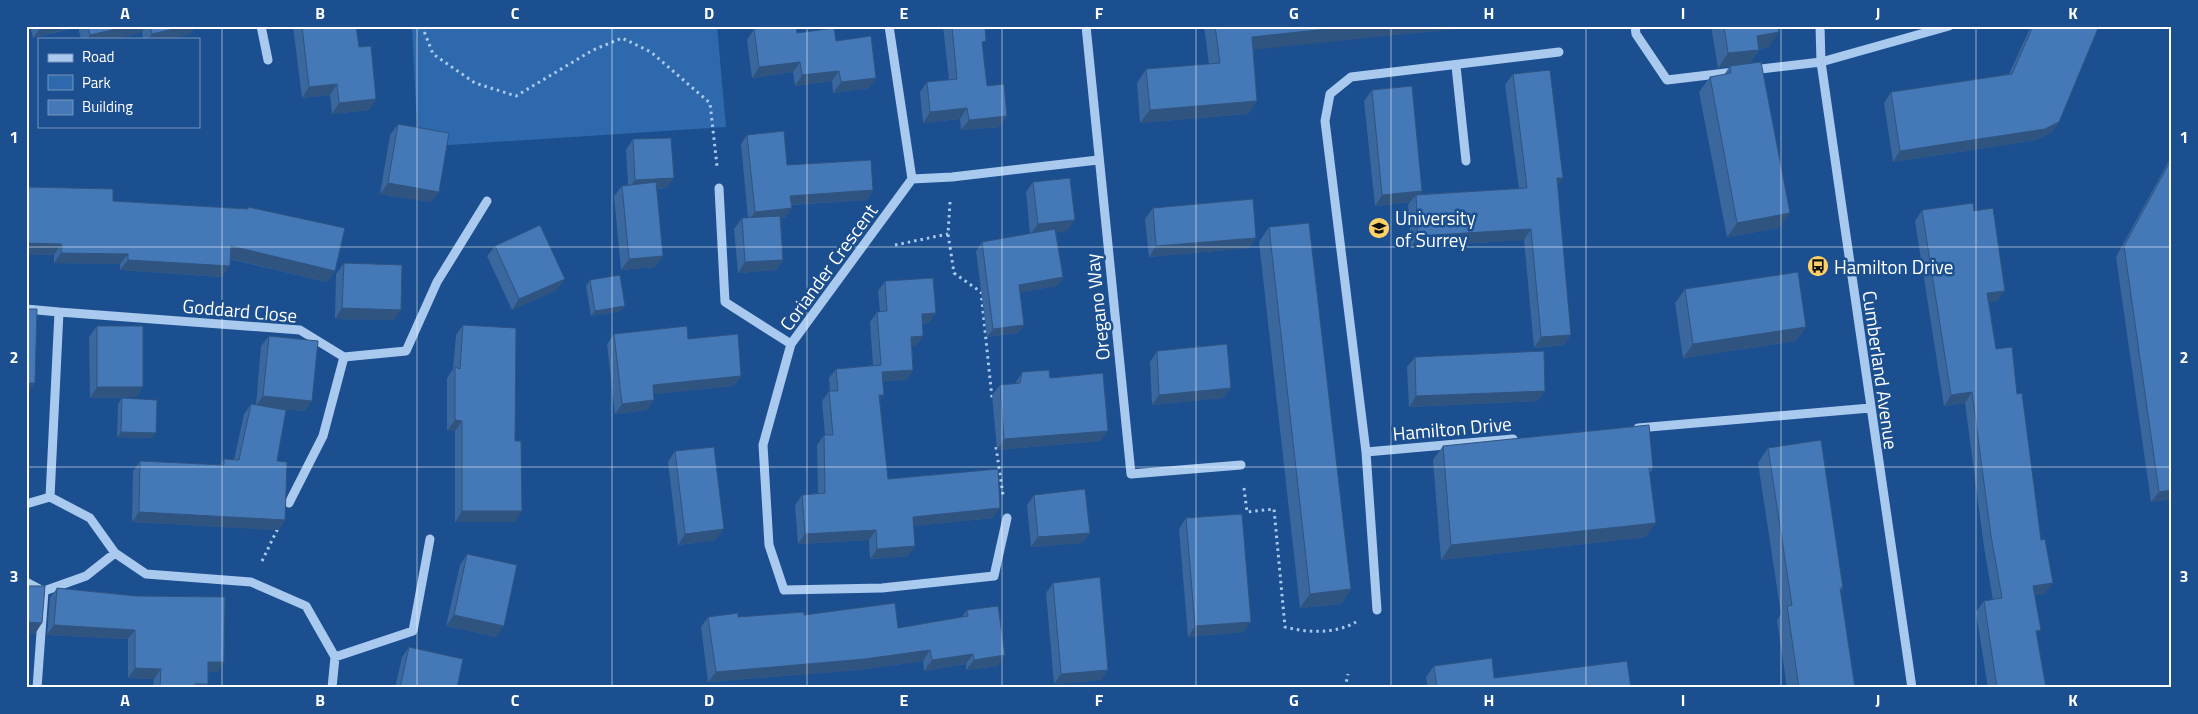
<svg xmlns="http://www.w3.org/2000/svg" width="2198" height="714" font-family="'Titillium Web',sans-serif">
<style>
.park{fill:#2e69ad}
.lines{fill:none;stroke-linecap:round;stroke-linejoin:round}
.path{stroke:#a9c9ee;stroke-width:3;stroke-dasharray:2.5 4;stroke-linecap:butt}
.minor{stroke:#a9c9ee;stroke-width:9}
.wall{fill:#3a679d}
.shaded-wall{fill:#305480}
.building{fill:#4478b7;stroke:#305480}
.grid{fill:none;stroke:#fff;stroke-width:1;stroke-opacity:0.55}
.labels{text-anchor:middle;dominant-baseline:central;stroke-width:5;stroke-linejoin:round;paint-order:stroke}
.poi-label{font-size:19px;fill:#fff;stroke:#1b4f8f;text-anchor:start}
.street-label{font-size:19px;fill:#fff;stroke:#1b4f8f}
.neatline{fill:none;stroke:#fff;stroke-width:2}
.grid-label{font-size:16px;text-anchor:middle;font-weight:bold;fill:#fff}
</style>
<rect width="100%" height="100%" fill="#1b4f8f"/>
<path class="park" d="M412 26H717L726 127 418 147Z"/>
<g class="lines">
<path class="path" d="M422 26 433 54 475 83 516 96 593 50 622 38 651 52 710 103 717 166
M950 202 948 234 954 273 981 292 992 398
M895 245 948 234
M996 447 1003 495
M1244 488 1247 512 1274 509 1285 627C1308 633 1335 634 1356 622
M262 561 279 526
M1345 688 1348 674"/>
<path class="minor" d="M261 26 268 60
M889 26 912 179
M1086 26 1131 474 1241 465
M1635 26 1636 34 1667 80 1734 72
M1820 26 1821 62 1840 194 1912 688
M1456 66 1466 161
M1752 70 1821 62 1949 26
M719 188 725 302 791 344
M26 309 59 312
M344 357 406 351 437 282 487 201
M1638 428 1870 408
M1513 439 1366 452 1325 121 1330 94 1351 77 1559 52
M1366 452 1377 610
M50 497 59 312 300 330 344 357 323 436 289 503
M50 497 90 518 115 553 146 574 251 582 306 606 335 657 332 688
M26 504 50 497
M1007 518 994 576 882 588 784 590 769 545 763 445 791 344 912 179 952 177 1098 160
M26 582 43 591
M335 657 413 631 430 539
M37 688 44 591 86 576 115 553"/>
</g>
<path class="wall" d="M30 26H196L190 34 170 39H143L142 32 114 39H81L78 27 33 38Z
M293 26H356L359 47 376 99 369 110 332 114 330 95 302 98Z
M943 26H985L982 47 987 86 1007 116 999 127 961 130 960 119 923 123 920 92 927 82 949 80Z
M1204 26H1485L1253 49 1257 101 1248 114 1140 123 1137 83 1146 69 1209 64Z
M1711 26H1778L1769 47 1759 49V50L1750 63 1779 228 1727 237 1699 92 1710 77 1724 75 1730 66 1718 68Z
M2031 26H2099L2059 122 2052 132 2037 140 1893 162 1884 103 1891 92 2009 74Z
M754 29 797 33 836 41 869 88 833 93 832 81 795 86 793 72 752 78 747 40Z
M1513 74 1557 186 1564 345 1534 348 1524 240 1411 247 1408 205 1410 202 1375 206 1364 101 1372 90 1422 191 1420 194 1519 189 1505 85Z
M398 124 439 192 431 202 380 194 390 135Z
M747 135 787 165 873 190 867 200 791 205 785 218H781L783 260 776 270 738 273 734 229 742 218H748L741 144Z
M633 139 666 188 657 189 663 256 655 267 621 270 614 196 622 186 628 185 626 150Z
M2172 155V499L2151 502 2116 257Z
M1033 182 1067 231 1056 232 1063 277 1057 286 1020 292 1024 325 1018 333 987 337 976 251 982 242 1030 234 1026 192Z
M26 187 113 201 246 209 248 207 335 271 327 282 230 259 222 277 120 270V264L54 263V255L26 254Z
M1153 208 1249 248 1149 257 1145 219Z
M1922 210 1974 211 1997 301 1989 302 1996 349 2017 394 2045 594 2035 595 2037 636 2046 688H1988L1976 612 1984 601 1993 600 1984 547 1965 403 1944 406 1915 221Z
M1269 227 1351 589 1341 604 1300 608 1259 242Z
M495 246 557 290 512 310 487 256Z
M344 263 394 320 335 319 336 274Z
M590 280 621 311 591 316 586 286Z
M885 281 936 313 929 323 922 324 923 336 916 346H912L913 370 906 380 883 381 880 401 888 479 993 518 913 526 908 556 870 559 869 540 798 544 795 505 802 495 818 493 817 445 824 435H825L822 401 829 391H830L829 378 836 369 873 365 870 322 877 312H880L878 291Z
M1685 289 1806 327 1796 341 1683 358 1675 303Z
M463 325 515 441V522H455V431H447V378L453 369 456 335Z
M97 326 136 397 90 398 89 337Z
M614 334 688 339 741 376 734 386 654 394 647 410 615 414 607 344Z
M269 336 312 401 305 411 281 409 277 461 285 520 278 530 132 522 133 471 140 461 221 465 224 459 234 460 244 414 251 404 256 405 261 346Z
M1157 351 1231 388 1223 398 1152 405 1150 362Z
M1415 357 1538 401 1409 407 1407 367Z
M1022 372 1050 378 1108 431 1100 441 997 450 992 395 1000 385 1015 384Z
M122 398 152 438 117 437 118 404Z
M1443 446 1653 468 1650 473 1646 537 1441 560 1433 460Z
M1768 448 1843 588 1840 592 1855 688H1787L1777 620 1781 614 1758 463Z
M675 451 716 540 678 545 668 462Z
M1034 495 1090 533 1082 543 1031 547 1027 505Z
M1186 518 1244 632 1188 637 1179 529Z
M467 554 496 637 446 626 460 565Z
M1053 583 1108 670 1101 680 1054 684 1046 593Z
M57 588 218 672H208L206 688H153L154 679 128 678V639L47 635 50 598Z
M967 610 998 666 966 670V664L924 671 923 661 858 670 708 682 701 627 708 617H738L804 615 898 628 962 617Z
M409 647 457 688H395L402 657Z
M1434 666 1494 678 1631 688H1428L1426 677Z"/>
<path class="shaded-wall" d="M45 26H79L33 38 41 27Z
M129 26H146L142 32 114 39H87L90 35Z
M186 26H196L190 34 170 39H148L152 34Z
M1355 26H1485L1242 51 1252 37Z
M1779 32 1769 47 1746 51 1757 36Z
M1759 50 1749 64 1718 68 1728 53Z
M800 62 793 72 752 78 759 67Z
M839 71 832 81 795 86 802 75Z
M876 78 869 88 833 93 841 82Z
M337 84 330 95 302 98 309 87Z
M376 99 369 110 332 114 339 103Z
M1257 101 1248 114 1140 123 1150 110Z
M967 108 960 119 923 123 930 112Z
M1007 116 999 127 961 130 969 120Z
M2059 122 2052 132 2037 140 1893 162 1900 151Z
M674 178 666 188 628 190 635 180Z
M1557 178H1563L1556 188Z
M388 183 439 192 431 202 380 194Z
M873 190 867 200 784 205 790 196Z
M1422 191 1416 200V195L1410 202 1375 206 1382 195Z
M792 208 785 218 748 221 755 212Z
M1790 213 1779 228 1727 237 1737 223Z
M1075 220 1067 231 1030 235 1038 224Z
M1531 229 1524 240 1411 247 1418 236Z
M1256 238 1249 248 1149 257 1156 246Z
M26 243 62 244 54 255 26 254Z
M231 246 335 271 327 282 224 257Z
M61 253 128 254 120 264 54 263Z
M663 256 655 267 621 270 629 259Z
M128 260 230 266 222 277 120 270Z
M783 260 776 270 738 273 745 262Z
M1063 277 1057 286 1013 294 1019 285Z
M565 279 557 290 512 310 519 299Z
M2005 291 1997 301 1980 304 1987 293Z
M625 306 621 311 591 316 595 311Z
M342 308 401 310 394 320 335 319Z
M936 313 929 323 915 324 922 314Z
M1024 325 1018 333 987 337 993 329Z
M1806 327 1796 341 1683 358 1693 344Z
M1571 335 1564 345 1534 348 1541 337Z
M923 336 916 346 904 347 911 337Z
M913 370 906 380 875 382 882 372Z
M741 376 734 386 646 395 653 385Z
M26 383H35L28 394H26Z
M97 387H143L136 397 90 398Z
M1231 388 1223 398 1152 405 1159 395Z
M1545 391 1538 401 1409 407 1416 396Z
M1972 392 1965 403 1944 406 1951 395Z
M879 395H884L877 405Z
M263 396 312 401 305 411 255 407Z
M654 400 647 410 615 414 622 404Z
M455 420 462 421 455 431H447Z
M1108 431 1100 441 997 450 1004 439Z
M121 432 156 433 152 438 117 437Z
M2172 490V499L2151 502 2159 492Z
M1000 508 993 518 906 527 913 517Z
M462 511H522L515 522H455Z
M139 512 285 520 278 530 132 522Z
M1656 523 1646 537 1441 560 1451 545Z
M724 529 716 540 678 545 685 534Z
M876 530 869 540 798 544 805 534Z
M1090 533 1082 543 1031 547 1038 537Z
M915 546 908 556 870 559 877 549Z
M2053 583 2045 594 2026 597 2033 586Z
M1351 589 1341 604 1300 608 1310 594Z
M454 615 504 626 496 637 446 626Z
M26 622 42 623 35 634 26 633Z
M1251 622 1244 632 1188 637 1195 626Z
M54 625 135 630 128 639 47 635Z
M2041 630 2033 641 2036 631Z
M930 650 923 661 858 670 708 682 716 672Z
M973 654 966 664 924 671 932 660Z
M1005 655 998 666 966 670 974 660Z
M208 662H224L218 672H201Z
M135 668 161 669 154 679 128 678Z
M1108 670 1101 680 1054 684 1061 674Z
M195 684H208L206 688H192Z"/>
<path class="building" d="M88 26H129L90 35Z
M150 26H186L152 34Z
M302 26H356L359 47 371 46 376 99 339 103 337 84 309 87Z
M778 26H796L797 33 834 28 836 41 871 36 876 78 841 82 839 71 802 75 800 62 759 67 754 29Z
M952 26H985L986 41 982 42 987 86 1004 84 1007 116 969 120 967 108 930 112 927 82 957 79Z
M1215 26H1355L1252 37 1257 101 1150 110 1146 69 1220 63Z
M1724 26H1778L1779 32 1757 36 1759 50 1728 53Z
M2033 26H2099L2059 122 2045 129 1900 151 1891 92 2012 74Z
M1761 62 1790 213 1737 223 1710 77 1731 73 1730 66Z
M1550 70 1563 178H1557L1571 335 1541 337 1531 229 1418 236 1416 195 1527 188 1513 74Z
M1412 86 1422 191 1382 195 1372 90Z
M398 124 449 133 439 192 388 183Z
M784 131 787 165 871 160 873 190 790 196 792 208 755 212 747 135Z
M671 138 674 178 635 180 633 139Z
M2172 158V490L2159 492 2124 246Z
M1070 178 1075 220 1038 224 1033 182Z
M656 182 663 256 629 259 622 186Z
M26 187 113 189V201L248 209V207L345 228 335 271 231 246 230 266 128 260V254L61 253 62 244 26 243Z
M1253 199 1256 238 1156 246 1153 208Z
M1973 203 1974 211 1993 208 2005 291 1987 293 1996 349 2012 347 2017 394 2022 393 2041 540 2045 539 2053 583 2033 586 2041 630 2036 631 2046 688H1997L1984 601 2002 598 1991 536 1972 392 1951 395 1922 210Z
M780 216 783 260 745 262 742 218Z
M1309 223 1351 589 1310 594 1269 227Z
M540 225 565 279 519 299 495 246Z
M1055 229 1063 277 1019 285 1024 325 993 329 982 242Z
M344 263 402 265 401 310 342 308Z
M1798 272 1806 327 1693 344 1685 289Z
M620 275 625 306 595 311 590 280Z
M933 278 936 313 922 314 923 336 911 337 913 370 882 372 884 395H879L888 479 998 469 1000 508 913 517 915 546 877 549 876 530 805 534 802 495 825 493 824 435H833L829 391H838L836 369 881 365 877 312 887 311 885 281Z
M26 309H37L35 383H26Z
M463 325 516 328 515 441H521L522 511H462V421L455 420V367L460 369Z
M97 326H143V387H97Z
M687 326 688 339 738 334 741 376 653 385 654 400 622 404 614 334Z
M269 336 318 341 312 401 263 396Z
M1227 344 1231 388 1159 395 1157 351Z
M1544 351 1545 391 1416 396 1415 357Z
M1049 370 1050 378 1103 373 1108 431 1004 439 1000 385 1020 383 1022 372Z
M122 398 157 400 156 433 121 432Z
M251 404 286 410 277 461 287 462 285 520 139 512 140 461 224 465V459L239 460Z
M1649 425 1653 468H1649L1656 523 1451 545 1443 446Z
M1821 440 1843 588H1840L1855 688H1799L1787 606 1792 605 1768 448Z
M714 447 724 529 685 534 675 451Z
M1085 489 1090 533 1038 537 1034 495Z
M1242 514 1251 622 1195 626 1186 518Z
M467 554 517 565 504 626 454 615Z
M1100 577 1108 670 1061 674 1053 583Z
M26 586H45L42 623 26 622Z
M57 588 136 596 225 597 224 662H208V684H195V688H160L161 669 135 668V630L54 625Z
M895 603 898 628 968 616 967 610 998 606 1005 655 974 660 973 654 932 660 930 650 865 659 716 672 708 617 738 613V617L804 612V615Z
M409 647 463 659 457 688H400Z
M1492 658 1494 678 1627 661 1631 688H1437L1434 666Z"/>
<path class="grid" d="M222 26V688M417 26V688M612 26V688M807 26V688M1002 26V688M1196 26V688M1391 26V688M1586 26V688M1781 26V688M1976 26V688M26 247H2172M26 467H2172"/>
<defs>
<g id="university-disc" transform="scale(1.125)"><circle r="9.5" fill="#ffd166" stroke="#1b4f8f"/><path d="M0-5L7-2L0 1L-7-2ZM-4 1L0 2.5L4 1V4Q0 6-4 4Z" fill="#111"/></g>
<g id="bus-disc" transform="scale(1.125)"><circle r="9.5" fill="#ffd166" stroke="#1b4f8f"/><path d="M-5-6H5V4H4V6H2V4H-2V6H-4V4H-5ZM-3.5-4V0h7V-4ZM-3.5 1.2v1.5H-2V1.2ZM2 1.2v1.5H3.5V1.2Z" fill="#111"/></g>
</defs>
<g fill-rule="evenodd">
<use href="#university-disc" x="1379" y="228"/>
<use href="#bus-disc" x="1818" y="266"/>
</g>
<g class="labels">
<g class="poi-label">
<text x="1395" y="217">University<tspan x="1395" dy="22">of Surrey</tspan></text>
<text x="1834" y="266">Hamilton Drive</text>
</g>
<g class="street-label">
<text transform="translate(828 267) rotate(-54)">Coriander Crescent</text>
<text transform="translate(1097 307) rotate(-96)">Oregano Way</text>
<text transform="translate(240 310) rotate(5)">Goddard Close</text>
<text transform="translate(1881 370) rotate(82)">Cumberland Avenue</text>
<text transform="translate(1452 428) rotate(-5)">Hamilton Drive</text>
</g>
</g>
<rect width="2198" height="714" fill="none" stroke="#1b4f8f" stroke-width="55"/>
<rect x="38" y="38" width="162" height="90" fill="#1b4f8f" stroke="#7695bc"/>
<rect x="48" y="54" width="25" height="8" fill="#a9c9ee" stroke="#7695bc"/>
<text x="82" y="62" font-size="15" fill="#ffffff">Road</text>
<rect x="48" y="75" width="25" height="15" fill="#2e69ad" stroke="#7695bc"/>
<text x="82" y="88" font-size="15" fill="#ffffff">Park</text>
<rect x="48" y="100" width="25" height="15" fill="#4478b7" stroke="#7695bc"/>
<text x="82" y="112" font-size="15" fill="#ffffff">Building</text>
<rect x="28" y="28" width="2142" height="658" class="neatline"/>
<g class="grid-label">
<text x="125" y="19">A</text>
<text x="320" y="19">B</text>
<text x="515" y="19">C</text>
<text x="709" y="19">D</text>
<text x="904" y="19">E</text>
<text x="1099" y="19">F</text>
<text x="1294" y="19">G</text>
<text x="1489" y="19">H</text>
<text x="1683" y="19">I</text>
<text x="1878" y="19">J</text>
<text x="2073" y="19">K</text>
<text x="14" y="143">1</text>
<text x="2184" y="143">1</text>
<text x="14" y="363">2</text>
<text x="2184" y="363">2</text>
<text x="14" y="582">3</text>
<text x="2184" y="582">3</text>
<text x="125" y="706">A</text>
<text x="320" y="706">B</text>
<text x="515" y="706">C</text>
<text x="709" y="706">D</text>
<text x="904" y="706">E</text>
<text x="1099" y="706">F</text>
<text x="1294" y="706">G</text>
<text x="1489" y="706">H</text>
<text x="1683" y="706">I</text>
<text x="1878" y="706">J</text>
<text x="2073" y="706">K</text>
</g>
</svg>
